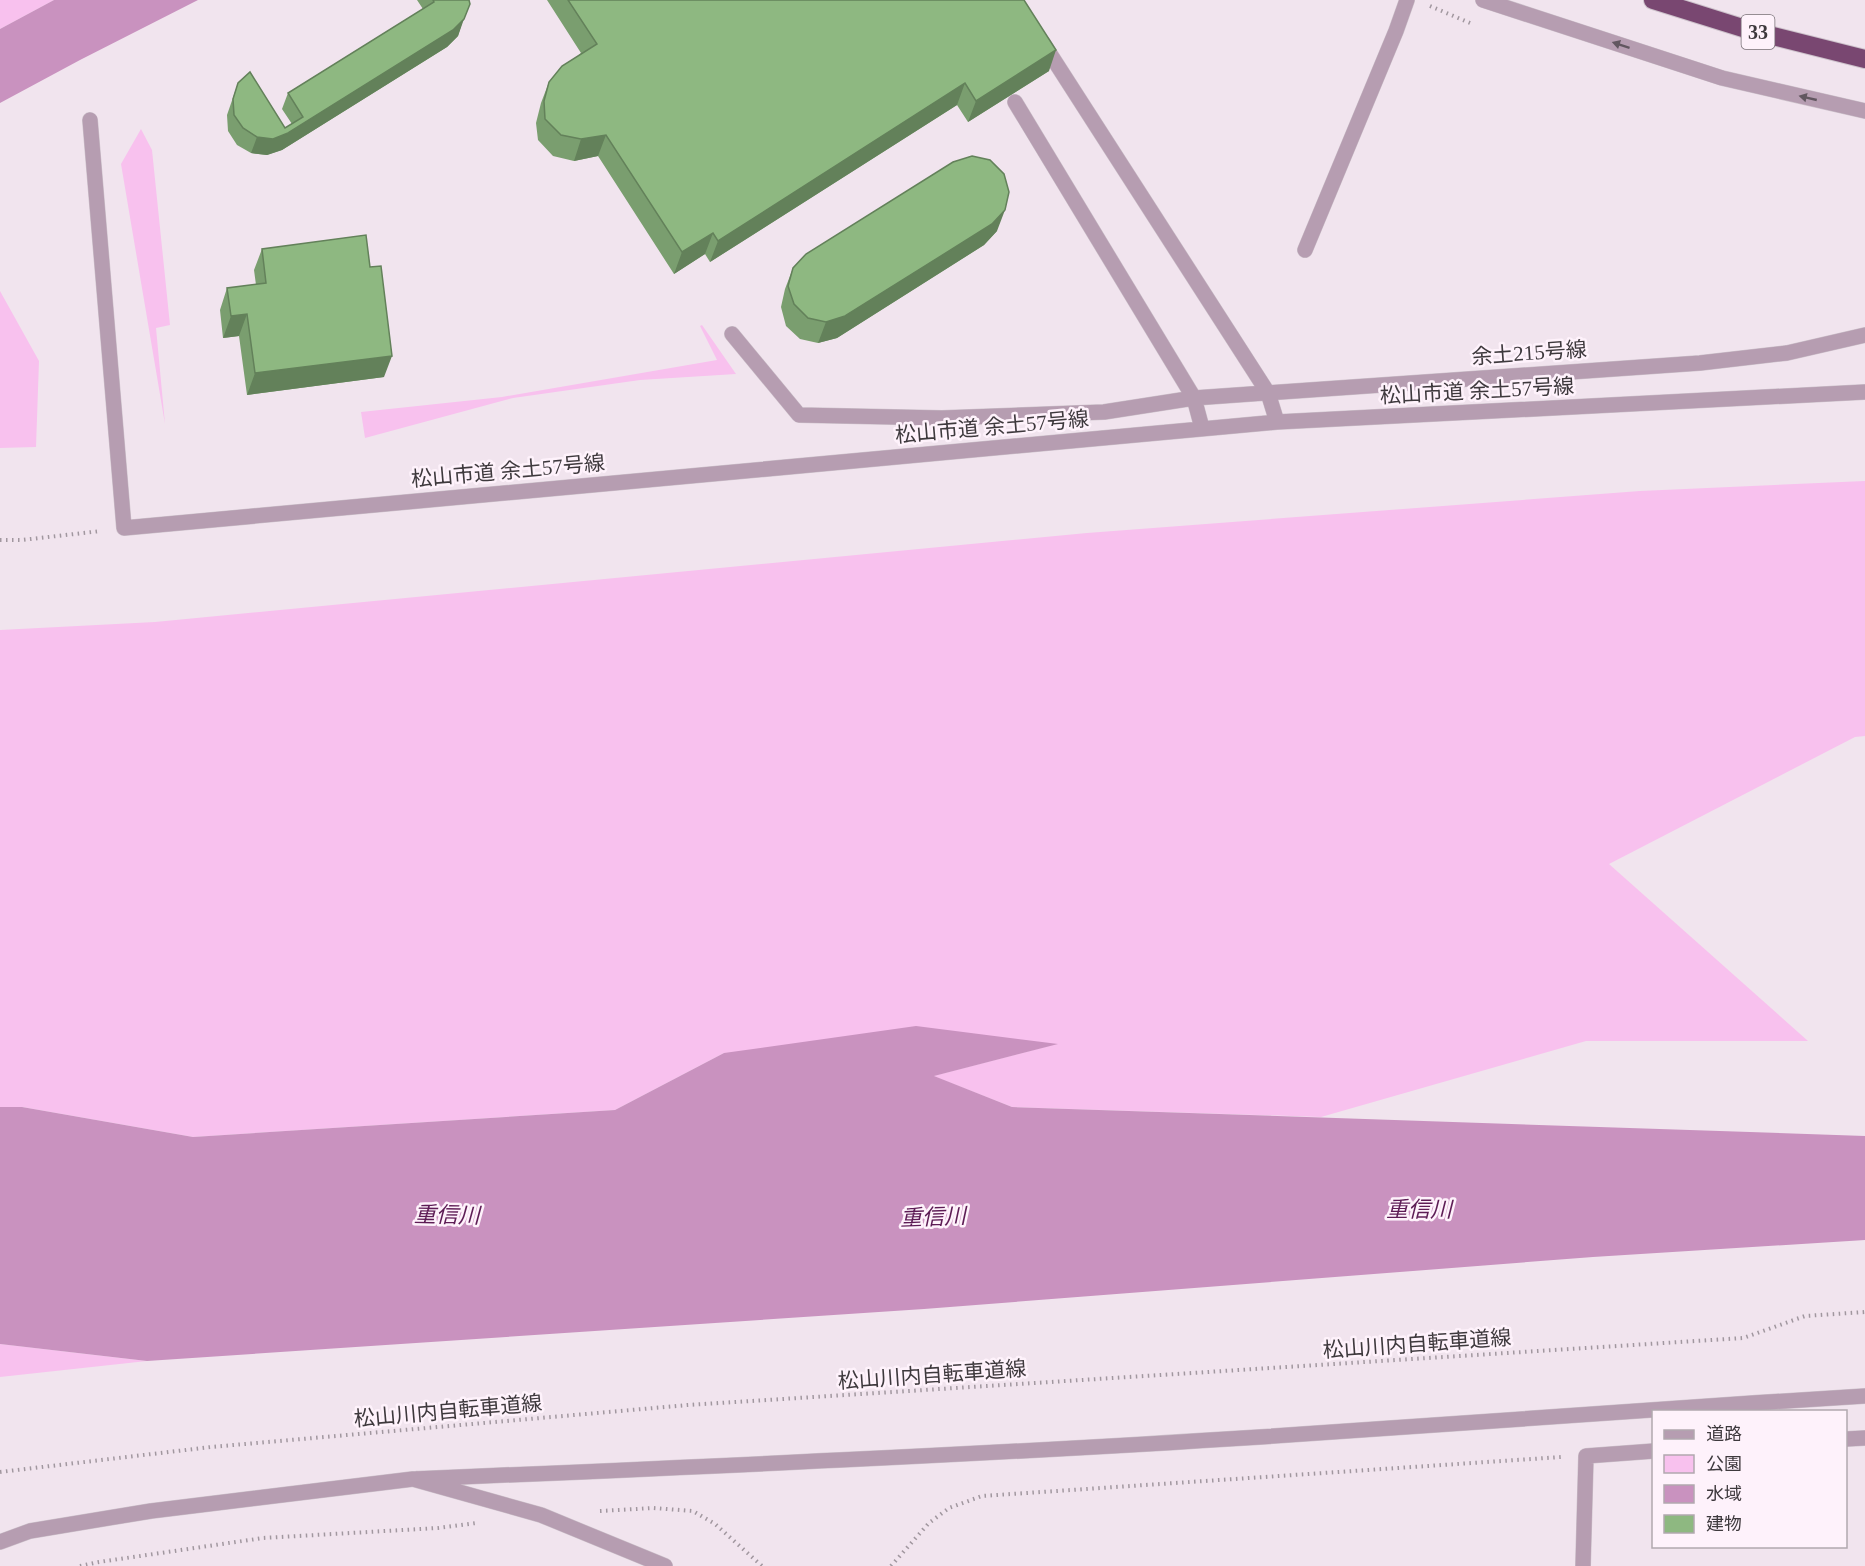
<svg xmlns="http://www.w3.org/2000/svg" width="1865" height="1566" font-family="'Times New Roman','Noto Sans JP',serif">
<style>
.green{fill:#f8c1ee}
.water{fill:#c992bf}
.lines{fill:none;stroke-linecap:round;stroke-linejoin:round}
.minor-casing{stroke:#cdc2cb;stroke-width:16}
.highway-casing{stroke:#cdc2cb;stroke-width:20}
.path{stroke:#a1979f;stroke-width:4;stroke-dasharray:1.5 4.5;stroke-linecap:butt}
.minor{stroke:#b69db1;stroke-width:15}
.highway{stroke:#794771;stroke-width:18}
.wall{fill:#7a9e6f}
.shaded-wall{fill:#63815a}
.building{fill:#8eb881;stroke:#63815a;stroke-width:1.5}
.oneway{fill:#625760}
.labels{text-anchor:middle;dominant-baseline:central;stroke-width:5;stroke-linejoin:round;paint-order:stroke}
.shield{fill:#fef2fb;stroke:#787076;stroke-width:1.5}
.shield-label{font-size:20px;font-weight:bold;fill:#3e393d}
.street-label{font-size:21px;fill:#3e393d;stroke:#fef2fb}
.water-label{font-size:22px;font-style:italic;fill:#5d1c55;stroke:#fef2fb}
</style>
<rect width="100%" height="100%" fill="#f1e4ee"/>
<path class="green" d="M0 0H54L0 29Z
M141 129 152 150 170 325 156 328 165 424 121 164Z
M0 291 39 361 36 447 0 448Z
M702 325 736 374 640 380 513 398 365 438 361 412 502 397 717 360 700 326Z
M1865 481V736L1855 737 1609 864 1808 1041H1586L1321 1117 1012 1107 933 1076 1056 1044 724 1053 615 1110 193 1137 22 1107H0V630L155 622 1087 533 1640 491Z
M0 1344 147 1361 0 1377Z"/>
<path class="water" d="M54 0H198L80 60 0 103V29Z
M916 1026 1058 1044 934 1076 1012 1107 1865 1136V1240L1593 1257 924 1309 147 1361 0 1344V1107H22L193 1137 615 1110 724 1053Z"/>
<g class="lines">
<g class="minor-casing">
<path id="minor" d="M1483 0 1722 78 1865 111
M1043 43 1268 393 1277 422
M1015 102 1194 398 1202 428
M90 120 124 528 1277 422 1865 392
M1305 250 1396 31 1407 0
M732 334 799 415 942 418 1104 412 1194 398 1700 363 1787 353 1865 335
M1846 1439 1865 1438
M413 1479C695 1467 978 1455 1260 1437 1461 1424 1663 1408 1865 1396
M0 1542 30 1531 151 1511 413 1479 541 1515 665 1566
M1583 1566 1586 1456 1654 1451"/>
</g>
<g class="highway-casing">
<path id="highway" d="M1653 0 1749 30 1865 59"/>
</g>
<path class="path" d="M1430 6 1470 23
M0 540H22L101 531
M0 1472 211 1447 688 1405 1743 1338 1805 1316 1865 1312
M600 1511 653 1508 693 1511 715 1524 762 1566
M80 1566 99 1562 263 1538 438 1528 476 1523
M891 1566 929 1523 949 1508 982 1496 1561 1457"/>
<use href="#minor" class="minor"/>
<use href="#highway" class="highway"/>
</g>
<path class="wall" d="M417 0H469L458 36 447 47 282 150 267 155 251 153 237 145 228 131 227 115 238 83 285 128 292 124 282 109 288 93 423 9Z
M547 0H1024L1049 71 968 122 957 105 710 262 705 254 674 274 598 156 574 161 553 156 538 140 536 123 541 103 549 82 581 53Z
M997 231 984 245 837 338 818 343 800 339 786 326 781 307 785 289 793 268Z
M262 249 384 377 247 395 239 336 223 338 220 310 227 288 256 285 254 270Z"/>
<path class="shaded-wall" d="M464 19 458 36 447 47 282 150 267 155 251 153 257 137 273 139Z
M1056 50 1049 71 968 122 976 101Z
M965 83 957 105 710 262 718 241Z
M606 135 598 156 574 161 581 139Z
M1005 210 997 231 984 245 837 338 818 343 826 322Z
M713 233 705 254 674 274 682 252Z
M247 314 239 336 223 338 231 316Z
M392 356 384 377 247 395 255 373Z"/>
<path class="building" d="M433 0H469L470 4 464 19 453 30 288 133 273 139 257 137 243 128 234 115 233 99 238 83 250 72 285 128 303 117 288 93 434 2Z
M568 0H1024L1056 50 976 101 965 83 718 241 713 233 682 252 606 135 581 139 561 135 545 119 544 101 549 82 562 66 597 44Z
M972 156 990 160 1004 174 1009 192 1005 210 992 224 845 316 826 322 808 318 794 304 788 286 793 268 806 254 953 162Z
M366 235 370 267 381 266 392 356 255 373 247 314 231 316 227 288 266 283 262 249Z"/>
<defs><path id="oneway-solid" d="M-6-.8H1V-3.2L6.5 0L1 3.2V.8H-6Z" transform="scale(1.5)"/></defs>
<g class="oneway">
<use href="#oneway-solid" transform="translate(1621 45) rotate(-162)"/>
<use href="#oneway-solid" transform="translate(1808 98) rotate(-167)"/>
</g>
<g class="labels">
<rect class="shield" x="1741.5" y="15" width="33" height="34" rx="4.5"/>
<g class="shield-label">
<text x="1758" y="32">33</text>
</g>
<g class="street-label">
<text transform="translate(1529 353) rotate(-4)">余土215号線</text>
<text transform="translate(1477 391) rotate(-3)">松山市道 余土57号線</text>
<text transform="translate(992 427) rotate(-5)">松山市道 余土57号線</text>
<text transform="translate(508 471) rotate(-5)">松山市道 余土57号線</text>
<text transform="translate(1417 1344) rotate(-4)">松山川内自転車道線</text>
<text transform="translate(932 1375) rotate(-4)">松山川内自転車道線</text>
<text transform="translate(448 1411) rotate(-5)">松山川内自転車道線</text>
</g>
<g class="water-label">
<text x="1419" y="1209">重信川</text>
<text transform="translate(447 1215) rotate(1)">重信川</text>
<text transform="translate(933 1217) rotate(-2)">重信川</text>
</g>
</g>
<rect x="1652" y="1410" width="195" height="138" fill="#fef2fb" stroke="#b1a8af" stroke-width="1.5"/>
<rect x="1664" y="1430" width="30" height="9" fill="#b69db1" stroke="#b1a8af" stroke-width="1.5"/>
<text x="1706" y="1440" font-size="18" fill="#3e393d">道路</text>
<rect x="1664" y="1455" width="30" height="18" fill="#f8c1ee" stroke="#b1a8af" stroke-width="1.5"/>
<text x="1706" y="1470" font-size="18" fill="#3e393d">公園</text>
<rect x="1664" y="1485" width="30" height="18" fill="#c992bf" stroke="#b1a8af" stroke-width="1.5"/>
<text x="1706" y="1500" font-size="18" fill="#3e393d">水域</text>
<rect x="1664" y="1515" width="30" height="18" fill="#8eb881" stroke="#b1a8af" stroke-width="1.5"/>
<text x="1706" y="1530" font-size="18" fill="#3e393d">建物</text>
</svg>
